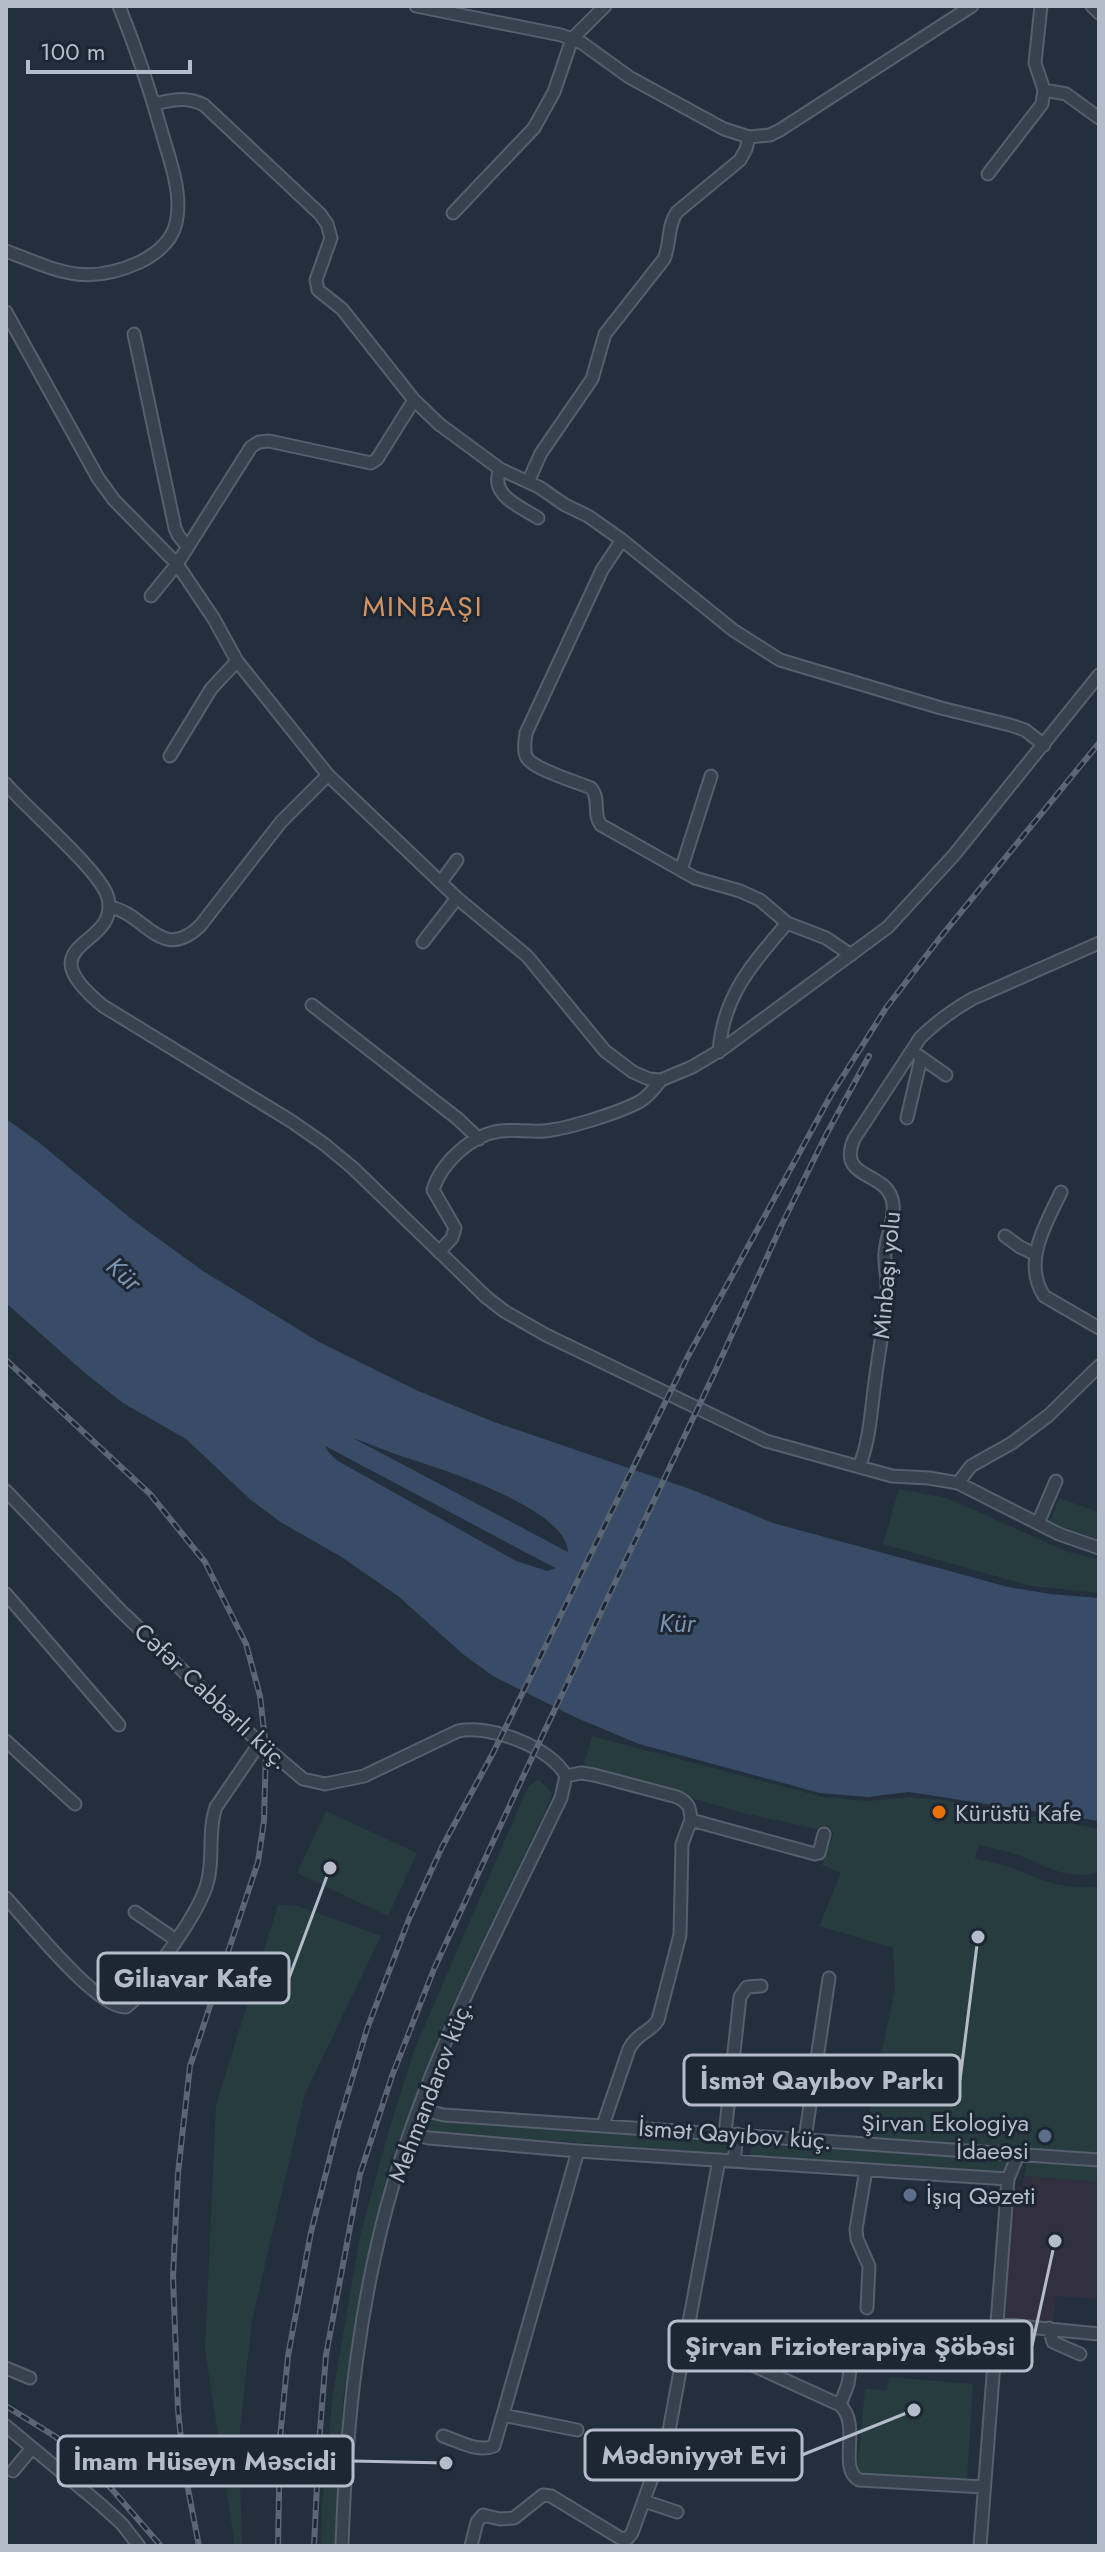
<svg xmlns="http://www.w3.org/2000/svg" width="1105" height="2552" font-family="Jost,sans-serif">
<style>
.medical{fill:#32303f}
.green{fill:#263c3f}
.water{fill:#394c67;fill-rule:evenodd}
.lines{fill:none;stroke-linecap:round;stroke-linejoin:round}
.river{stroke:#394c67;stroke-width:20}
.minor-casing{stroke:#565f6c;stroke-width:15}
.minor{stroke:#38414e;stroke-width:11}
.rail-casing{stroke:#5a6575;stroke-width:6}
.rail{stroke:#1d2633;stroke-width:3;stroke-dasharray:9;stroke-linecap:butt}
.food-dot{fill:#e8710a;stroke:#1d2633;stroke-width:3}
.service-dot{fill:#5c6f8a;stroke:#1d2633;stroke-width:3}
.labels{text-anchor:middle;dominant-baseline:central;stroke-width:6;stroke-linejoin:round;paint-order:stroke}
.street-label{font-size:24px;fill:#b4bcc9;stroke:#1d2633}
.poi-label{font-size:24px;fill:#b4bcc9;stroke:#1d2633;text-anchor:start}
.water-label{font-size:26px;font-style:italic;fill:#7c92b1;stroke:#1d2633}
.quarter-label{font-size:28px;letter-spacing:2px;fill:#d59563;stroke:#1d2633}
.leader{fill:none;stroke:#b4bcc9;stroke-width:3}
.callout-dot{fill:#b4bcc9;stroke:#1d2633;stroke-width:3}
.callout{fill:#1d2633;stroke:#b4bcc9;stroke-width:3}
.callout-label{font-size:26px;text-anchor:middle;font-weight:bold;fill:#b4bcc9}
</style>
<rect width="100%" height="100%" fill="#242f3e"/>
<path class="medical" d="M1024 2176 1099 2182V2299L1056 2296 1053 2323 1005 2318 1015 2187H1023Z"/>
<path class="green" d="M899 1489 947 1498 1068 1552 1099 1560V1593L1030 1586 883 1544Z
M1059 1498 1099 1512V1540L1050 1522Z
M592 1736 823 1797 868 1801 909 1797 943 1800 1099 1829V1873C1061 1880 1048 1866 1015 1854 1003 1850 990 1848 978 1845L975 1858C983 1861 992 1862 1000 1864 1038 1877 1057 1891 1099 1886V2156L864 2137 895 1989 893 1948 819 1926 841 1873 822 1865 834 1833 744 1813 583 1768Z
M538 1779 552 1793 546 1809 448 2014 389 2165 364 2272 343 2400 335 2546H321L322 2504 333 2393 360 2236 388 2133 415 2048 528 1787Z
M326 1811 417 1853 388 1916 297 1873Z
M278 1905 298 1906 381 1936 305 2094 252 2320 239 2438 242 2546H235L205 2350 216 2105Z
M424 2119 728 2142V2154L421 2131Z
M751 2144 1008 2160 1003 2172 751 2155Z
M1027 2161 1099 2166V2182L1024 2176Z
M889 2377 973 2384 967 2481 857 2473 865 2389 887 2390Z"/>
<path class="water" d="M6 1119 37 1141 134 1221 203 1271 319 1342 416 1390 494 1422 690 1489 773 1523 1008 1587 1050 1594 1099 1598V1821L909 1792 868 1797 820 1793 639 1744 577 1718 493 1676 464 1655 398 1596 340 1556 282 1523 251 1500 186 1439 123 1403 85 1373 6 1303ZM330 1435C351 1434 375 1447 395 1454 428 1465 596 1514 564 1566L547 1571 516 1561 338 1461C330 1454 323 1449 326 1438Z"/>
<g class="lines">
<path class="river" d="M305 1424 588 1574"/>
<g class="minor-casing">
<path id="minor" d="M416 6 561 35 582 43 629 77 724 129 749 137 770 135 780 130 972 6
M1092 6 1099 13
M1044 90 1066 94 1099 118
M154 104C173 100 186 96 204 105L320 214 327 224 331 238 316 280 318 290 342 309 414 400 439 424 500 469 539 487 565 505 588 516 622 540 733 630 780 660 941 708 1010 725 1025 730 1044 745
M988 174 1042 104 1044 90 1035 63 1041 6
M453 213 534 128 554 92 572 39 605 6
M6 251C59 271 85 287 140 262 156 254 172 241 176 223 183 194 170 161 162 133 150 90 136 48 119 6
M6 312 98 478 114 500 177 564 214 619 237 661 328 775 457 898 527 956 605 1051 633 1072 649 1079 661 1080 692 1067 724 1048 888 927 954 855 1099 675
M134 334 175 528 178 535 187 546
M500 469C489 495 519 506 538 518
M528 482 541 453 592 379 605 334 664 259C671 243 667 226 677 212L740 160 746 149 749 137
M622 540 602 570 526 733C525 741 523 751 527 758 535 770 577 782 591 788 601 800 592 814 601 825L695 878 740 891 760 900 787 923 826 938 851 955
M151 596 177 564 251 447 259 442 269 441 371 463 377 459 414 400
M170 756 211 689 237 661
M6 784C27 809 102 872 108 898 120 949 23 940 103 1006L291 1121 324 1144 353 1168 486 1297 504 1311 546 1335 766 1441 892 1476 929 1478 958 1483 1059 1534 1099 1548
M681 870 711 776
M441 882 457 860
M110 907C146 914 161 963 200 926L281 822 328 775
M423 942 457 898
M312 1005 458 1119 479 1139
M719 1052C723 995 752 965 787 923
M919 1056 946 1075
M907 1118 921 1058
M1061 1192C1046 1224 1022 1261 1044 1296L1099 1328
M1005 1236 1020 1247 1035 1254
M439 1252 452 1238 455 1228 433 1190C441 1163 471 1135 500 1131 514 1129 529 1132 544 1131 567 1129 618 1113 639 1102 648 1097 655 1088 661 1080
M859 1467C870 1440 871 1410 875 1382 879 1351 885 1320 887 1290 888 1277 884 1265 885 1253 886 1236 895 1221 893 1204 889 1169 836 1182 854 1139L920 1038C936 1022 953 1010 972 999L1099 943
M958 1483 971 1466 1012 1443 1049 1415 1099 1366
M6 1491 119 1609 236 1722 303 1779 325 1784 364 1776 458 1731C489 1724 551 1747 566 1776L561 1798C501 1923 434 2048 394 2181 359 2299 346 2423 342 2546
M1038 1523 1056 1481
M6 1594 119 1725
M6 1741 75 1804
M566 1776 581 1773 594 1775 677 1797C689 1803 690 1807 691 1820L815 1854 819 1853 824 1834
M6 1898C28 1921 97 2009 126 2007L133 2001C154 1971 195 1920 206 1887 215 1861 207 1832 216 1807L259 1744
M135 1912 176 1940
M419 2109 444 2115 1099 2160
M603 2125 629 2049C638 2032 650 2033 658 2020L680 1935 682 1844 691 1820
M410 2134 429 2138 578 2151 1008 2179
M725 2134 740 1997 747 1987 761 1986
M805 2139 829 1978
M734 2161 737 2134
M866 2170 856 2229 857 2239 869 2266 867 2308
M997 2324 1099 2334
M1049 2328 1053 2342 1080 2354
M686 2341 737 2358 840 2405C862 2425 837 2468 859 2480L984 2487
M6 2368 30 2378
M840 2405 848 2384 850 2370
M503 2415 577 2430
M6 2426 100 2504 122 2524 139 2546
M443 2436C459 2441 478 2453 494 2446L578 2151
M13 2471 32 2448
M644 2501 677 2512
M471 2546 477 2522 483 2515 500 2519 514 2518 543 2495 551 2496 620 2538 627 2539 632 2533 669 2431 719 2160
M980 2546 1008 2179 1018 2155"/>
</g>
<use href="#minor" class="minor"/>
<g class="rail-casing">
<path id="rail" d="M6 1360 150 1494 205 1562 246 1644 260 1696 266 1749 264 1821 258 1862 190 2066 178 2173 173 2276 178 2410 184 2468 199 2546
M6 2406 56 2437 110 2487 161 2546
M278 2546 280 2438 288 2356 311 2232 338 2126 367 2029 409 1919 442 1847 493 1753 687 1358 831 1095 886 1008 939 939 1099 743
M314 2546 319 2443 326 2355 360 2174 392 2076 434 1969 528 1766 714 1374 782 1224 826 1135 869 1056"/>
</g>
<use href="#rail" class="rail"/>
</g>
<circle class="food-dot" cx="939" cy="1812" r="8"/>
<g class="service-dot">
<circle cx="1045" cy="2136" r="8"/>
<circle cx="910" cy="2195" r="8"/>
</g>
<g class="labels">
<g class="street-label">
<text transform="translate(886 1275) rotate(-85)">Minbaşı yolu</text>
<text transform="translate(212 1696) rotate(43)">Cəfər Cabbarlı küç.</text>
<text transform="translate(430 2091) rotate(-69)">Mehmandarov küç.</text>
<text transform="translate(735 2134) rotate(4)">İsmət Qayıbov küç.</text>
</g>
<g class="poi-label">
<text x="955" y="1812">Kürüstü Kafe</text>
<text x="1029" y="2122" text-anchor="end">Şirvan Ekologiya<tspan x="1029" dy="28">İdaeəsi</tspan></text>
<text x="926" y="2195">İşıq Qəzeti</text>
</g>
<g class="water-label">
<text transform="translate(124 1274) rotate(42)">Kür</text>
<text x="677" y="1623">Kür</text>
</g>
<g class="quarter-label">
<text x="423" y="606">MINBAŞI</text>
</g>
</g>
<path class="leader" d="M330 1868L289 1978M978 1937L960 2080M1055 2241L1032 2346M914 2410L802 2455M446 2463L353 2461"/>
<g class="callout-dot">
<circle cx="330" cy="1868" r="8"/>
<circle cx="978" cy="1937" r="8"/>
<circle cx="1055" cy="2241" r="8"/>
<circle cx="914" cy="2410" r="8"/>
<circle cx="446" cy="2463" r="8"/>
</g>
<g class="callout">
<rect x="98" y="1953" width="191" height="50" rx="8"/>
<rect x="684" y="2055" width="276" height="50" rx="8"/>
<rect x="669" y="2321" width="363" height="50" rx="8"/>
<rect x="585" y="2430" width="217" height="50" rx="8"/>
<rect x="58" y="2436" width="295" height="50" rx="8"/>
</g>
<g class="callout-label">
<text x="193" y="1987">Gilıavar Kafe</text>
<text x="822" y="2089">İsmət Qayıbov Parkı</text>
<text x="850" y="2355">Şirvan Fizioterapiya Şöbəsi</text>
<text x="694" y="2464">Mədəniyyət Evi</text>
<text x="205" y="2470">İmam Hüseyn Məscidi</text>
</g>
<rect width="1105" height="2552" fill="none" stroke="#b4bcc9" stroke-width="16"/>
<path d="M28 60v12h162v-12" fill="none" stroke="#b4bcc9" stroke-width="4"/>
<text x="40" y="60" font-size="24" fill="#b4bcc9" stroke="#1d2633" stroke-width="6" paint-order="stroke">100 m</text>
</svg>
